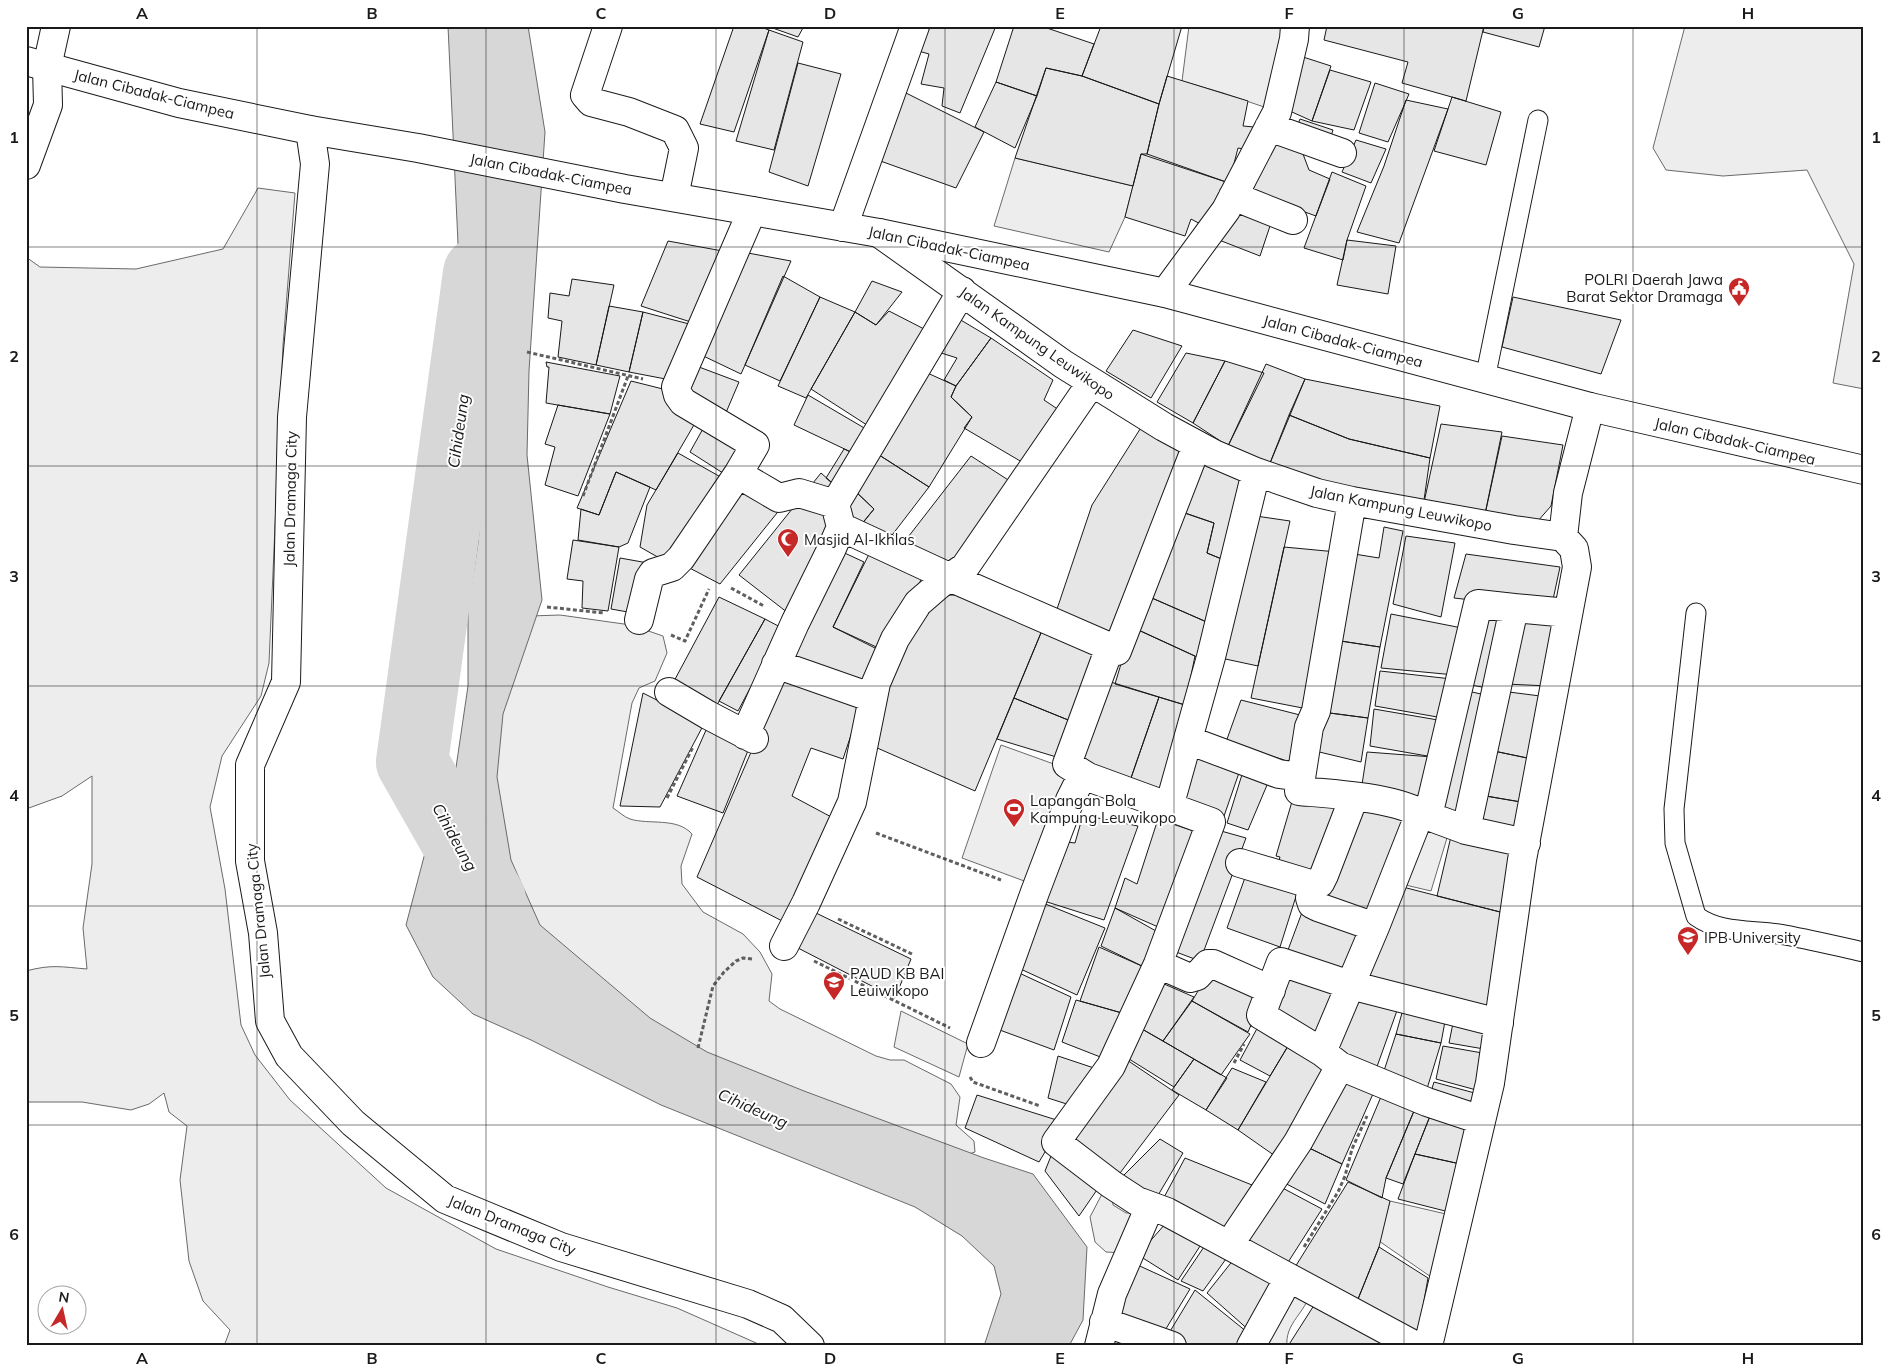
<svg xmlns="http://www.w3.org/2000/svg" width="1890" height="1372" font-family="Mulish,sans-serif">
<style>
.green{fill:#ededed;stroke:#6a6a6a}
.water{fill:#d7d7d7;stroke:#6a6a6a}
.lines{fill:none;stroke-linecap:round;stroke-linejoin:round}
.river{stroke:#d7d7d7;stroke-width:72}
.building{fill:#e6e6e6;stroke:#1a1a1a}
.lane-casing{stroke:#1a1a1a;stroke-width:21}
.street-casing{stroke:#1a1a1a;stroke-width:30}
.highway-casing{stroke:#1a1a1a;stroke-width:30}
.path{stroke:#5f5f5f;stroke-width:3;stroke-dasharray:4 2.5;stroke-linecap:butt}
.lane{stroke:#fff;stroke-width:19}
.street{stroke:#fff;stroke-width:28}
.highway{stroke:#fff;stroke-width:28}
.grid{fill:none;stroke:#1a1a1a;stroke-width:1;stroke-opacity:0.55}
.labels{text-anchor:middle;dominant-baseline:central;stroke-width:4;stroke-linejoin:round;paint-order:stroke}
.street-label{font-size:15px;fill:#1a1a1a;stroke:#fff}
.poi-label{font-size:15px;fill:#1a1a1a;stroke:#fff;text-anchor:start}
.water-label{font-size:16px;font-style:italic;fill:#1a1a1a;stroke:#fff}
.neatline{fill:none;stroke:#1a1a1a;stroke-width:2}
.grid-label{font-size:16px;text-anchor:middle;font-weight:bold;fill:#1a1a1a}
</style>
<rect width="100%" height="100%" fill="#fff"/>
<path class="green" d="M1189 26H1286L1267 108 1223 93 1182 81Z
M1685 26H1864V389L1833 383 1854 264 1807 170 1723 176 1666 170 1653 148Z
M1015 158 1133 186 1125 217 1109 252 994 226Z
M258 188 295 193 283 345 269 663 261 696 222 756 210 807 225 889 241 1025 255 1055 290 1100 386 1188 496 1249 608 1287 677 1308 763 1346H224L230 1330 203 1301 189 1261 180 1180 187 1126 169 1112 164 1093 149 1104 131 1110 82 1102H26V971C52 964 62 967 87 969L83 928 92 864V776L62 796 26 809V257L40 267 136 269 223 249Z
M560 615 631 625 663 636 667 653 655 681 639 688 632 703 613 808C618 811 624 817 630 819 649 825 677 817 692 834L681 866 682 884 703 912 743 934 760 952 772 974 769 1001 780 1009 876 1056 890 1060H904L951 1084 960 1097 956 1125 974 1141 975 1152 942 1163 541 978 480 771 530 616Z
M1001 745 1076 772 1035 885 962 858Z
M1420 821 1450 828 1431 891 1397 883Z
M901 1011 968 1044 959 1077 894 1047Z
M1102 1194 1112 1198 1113 1205 1126 1213H1136L1124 1253 1106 1252 1095 1242 1090 1217Z
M1390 1201 1446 1214 1434 1279 1379 1241Z
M1292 1291 1309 1297C1302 1315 1285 1325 1287 1346H1261Z"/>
<path class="water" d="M448 26H528L545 132 529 371 527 455 542 600 503 714 497 777 511 860 540 925 650 1018 707 1052 804 1091 984 1158 1033 1174 1087 1247 1083 1320 1069 1346H984L1001 1294 994 1266 962 1236 915 1207 661 1105 531 1040 473 1014 433 977 406 925 430 834 453 788 468 686V608L478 543 485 469 472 440 462 330Z"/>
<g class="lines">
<path class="river" d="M479 273 412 762 490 899"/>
</g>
<path class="building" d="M734 26H758L769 30 734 132 700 124Z
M767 26H804L798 37Z
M921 26H996L960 113 942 106 944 88 921 84 929 54 915 50Z
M1014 26H1041L1094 44 1082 76 1046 68 1037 96 996 82Z
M1101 26H1182L1159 104 1082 76Z
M1327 26H1484L1466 101 1402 83 1408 62 1324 40Z
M1484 26H1545L1539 47 1483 32Z
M769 30 803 42 774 150 736 141Z
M1300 56 1331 66 1312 121 1283 108Z
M798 63 841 74 808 186 769 172Z
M1046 68 1082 76 1159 104 1147 154H1141L1133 186 1015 158Z
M1330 70 1371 82 1354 130 1312 121Z
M1167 76 1248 101 1243 126 1254 127 1249 150 1238 148 1229 183 1147 154 1159 104Z
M996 82 1037 96 1015 148 975 127Z
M1375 83 1409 94 1388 142 1359 133Z
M898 89 984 132 956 188 872 158Z
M1452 97 1501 112 1486 165 1434 151Z
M1406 100 1448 109 1399 243 1357 232 1384 166Z
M1300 119 1333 130 1328 145 1294 134Z
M1272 137 1300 146 1309 170 1330 179 1316 216 1252 193Z
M1356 140 1386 149 1371 183 1342 172Z
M1141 154 1229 183 1206 227 1191 219 1185 236 1125 217Z
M1332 172 1366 186 1347 240 1343 260 1304 248Z
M1238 204 1273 217 1260 256 1219 240Z
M1347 240 1396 246 1388 294 1337 285Z
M668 241 728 252 697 324 641 306Z
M737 251 791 261 741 374 695 352Z
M783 276 820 297 780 381 745 365Z
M572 279 614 285 596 365 558 357 562 321 548 318 550 293 569 296Z
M872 281 902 292 876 325 855 312Z
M820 297 855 312 806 398 778 386Z
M1513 297 1621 320 1601 374 1502 347Z
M609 306 643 312 629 372 596 365Z
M889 311 928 331 870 427 811 389 855 312 876 325Z
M643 312 697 326 676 381 629 372Z
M954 316 991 338 956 386 944 380 957 358 938 352Z
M1133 330 1182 346 1151 398 1106 371Z
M991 338 1053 380 1044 400 1059 410 1027 465 964 428 972 417 951 397 956 386Z
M1186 353 1225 361 1193 423 1157 402Z
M1225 361 1264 373 1228 446 1193 423Z
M546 362 620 376 610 414 546 403 549 367H547Z
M691 364 739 382 722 422 684 386Z
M1266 364 1305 379 1268 468 1228 446Z
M923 371 956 386 951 397 972 417 929 487 876 453Z
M1305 379 1440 406 1430 458 1349 439 1289 415Z
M631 381 671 391 698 418 656 490 616 472 599 515 577 508Z
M808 395 866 429 853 453 794 425Z
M558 405 610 414 578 496 545 485 555 447 545 444Z
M1289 415 1349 439 1430 458 1423 507 1268 468Z
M1441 424 1502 432 1484 519 1423 507Z
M705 425 742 445 726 475 690 452Z
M1142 426 1189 449 1115 642 1055 615 1092 505Z
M1502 436 1563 445 1551 506 1537 522 1484 519Z
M844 449 853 453H876L929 487 886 543 858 529 874 509 853 489 847 496 826 478Z
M678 453 726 480 670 564 640 547 647 505Z
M971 456 1016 485 952 569 905 541Z
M1198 457 1250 482 1229 562 1207 553 1214 523 1179 511Z
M616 472 650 487 628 543 619 547 578 540 581 509 599 515Z
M821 473 847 496 853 489 874 509 788 613 739 575Z
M738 481 785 503 720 584 682 564Z
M1179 511 1214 523 1207 553 1229 562 1209 623 1145 595Z
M1249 515 1290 521 1258 666 1216 657Z
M1384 527 1403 531 1380 647 1334 640 1348 553 1379 558Z
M1406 536 1455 543 1441 617 1393 604Z
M573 540 619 547 608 611 582 608 583 581 567 579Z
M1284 547 1337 552 1313 710 1251 698Z
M872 548 925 572 885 651 833 627Z
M836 549 864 562 833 627 879 650 860 690 788 661Z
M1466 554 1560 567 1551 609 1454 598Z
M620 558 648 563 639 614 611 609Z
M938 595H960L1043 628 975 791 875 747V711L914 615Z
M1145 595 1209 623 1199 658 1136 629Z
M719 597 765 619 717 705 673 683Z
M1481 608 1509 611 1492 689 1466 684Z
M1518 613 1560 617 1548 686 1506 684Z
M1391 614 1462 628 1455 675 1381 668Z
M765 619 782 628 738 711 719 701Z
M1132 627 1195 656 1185 705 1115 684Z
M1043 628 1103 651 1078 724 1014 698Z
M1334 640 1380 647 1368 718 1322 712Z
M1380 671 1452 679 1443 718 1375 706Z
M784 676 862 702 843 759 811 748 792 796 835 819 788 924 697 877Z
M1101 679 1159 697 1131 778 1073 759Z
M1463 690 1490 696 1462 820 1434 811Z
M1501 691 1548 697 1532 759 1489 750Z
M643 693 704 724 660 807 620 806Z
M1159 697 1185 705 1167 797 1135 786 1131 778Z
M1014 698 1078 724 1063 759 997 739Z
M1241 700 1304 716 1294 763 1226 742Z
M1374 709 1438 720 1433 757 1370 746Z
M1322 712 1368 718 1361 762 1311 750Z
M710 721 751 743 723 813 677 796Z
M1191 748 1241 767 1223 819 1174 802Z
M1489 750 1532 759 1521 802 1480 795Z
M1367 752 1433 757 1425 807 1361 791Z
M1244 768 1270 778 1248 830 1227 823Z
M1480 795 1521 802 1517 837 1472 828Z
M1293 798 1345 807 1316 882 1276 870 1280 857 1276 856Z
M1356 802 1413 814 1375 920 1315 902Z
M1083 815 1138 826 1104 920 1044 901 1060 841 1075 843Z
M1158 819 1202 834 1165 930 1115 908 1125 878 1137 884Z
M1214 829 1246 838 1200 961 1168 949Z
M1452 832 1521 846 1508 914 1437 896Z
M1247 872 1298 890 1280 947 1227 928Z
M1395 885 1508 914 1494 1012 1359 984Z
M1038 901 1105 928 1077 995 1014 966Z
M1304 907 1369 929 1350 980 1285 958Z
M1115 908 1156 931 1144 967 1101 946Z
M816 913 911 959 895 998 798 948Z
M1099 947 1144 967 1129 1015 1080 1001Z
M1284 968 1345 988 1321 1045 1266 1014Z
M1210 971 1264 996 1248 1032 1192 1001Z
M1017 972 1071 997 1054 1050 997 1029Z
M1155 980 1194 997 1163 1041 1135 1025Z
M1353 991 1399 1005 1374 1075 1330 1053Z
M1076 1000 1129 1015 1108 1060 1062 1042Z
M1192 1001 1250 1034 1221 1075 1163 1041Z
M1404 1006 1446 1016 1441 1043 1396 1034Z
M1260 1023 1291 1041 1270 1076 1240 1060Z
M1453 1023 1488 1027 1484 1049 1449 1043Z
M1135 1025 1194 1059 1174 1087 1121 1054Z
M1396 1034 1441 1043 1426 1092 1382 1077Z
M1291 1041 1332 1069 1278 1158 1238 1130Z
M1443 1046 1488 1054 1480 1091 1436 1079Z
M1058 1056 1100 1070 1076 1107 1048 1098Z
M1194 1059 1227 1078 1206 1110 1172 1090Z
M1127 1060 1179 1095 1117 1177 1073 1139Z
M1232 1068 1266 1082 1238 1130 1206 1110Z
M1341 1072 1376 1087 1342 1164 1301 1144Z
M1434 1082 1482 1095 1476 1114 1429 1098Z
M1383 1092 1414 1111 1386 1178 1382 1198 1346 1180Z
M977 1095 1063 1122 1039 1162 965 1128Z
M1414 1111 1430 1116 1403 1184 1386 1178Z
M1430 1116 1477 1123 1465 1165 1415 1154Z
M1160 1139 1183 1153 1157 1197 1117 1182Z
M1301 1144 1342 1164 1325 1204 1277 1179Z
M1053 1151 1101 1184 1079 1216 1045 1171Z
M1415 1154 1465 1165 1453 1213 1398 1199Z
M1185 1158 1252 1185 1226 1229 1161 1203Z
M1348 1182 1390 1201 1379 1247 1354 1309 1292 1272Z
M1275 1184 1322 1209 1285 1267 1237 1241Z
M1166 1223 1204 1240 1178 1280 1138 1255Z
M1208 1241 1231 1252 1203 1291 1181 1281Z
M1379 1247 1428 1278 1417 1340 1354 1309Z
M1238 1254 1280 1286 1251 1332 1207 1293Z
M1131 1262 1190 1289 1161 1337 1110 1318Z
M1195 1290 1247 1332 1241 1346H1186L1166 1338Z
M1318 1299 1403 1346H1288Z"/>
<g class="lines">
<g class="lane-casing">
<path id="lane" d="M1485 379 1538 120
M1696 613 1674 809 1675 843 1696 916C1722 935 1755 929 1785 935 1811 940 1837 946 1864 952"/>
</g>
<g class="street-casing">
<path id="street" d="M608 26 585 95 591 102 629 112 675 130 684 148 674 197
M1269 127 1342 153
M310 130 315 164 292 417 286 682 250 765V861L263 933 270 1021 289 1056 353 1123 445 1199 561 1247 748 1304 782 1319 810 1346
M26 165 48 105 47 67 56 26
M1233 196 1293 220
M843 227 915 26
M879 233 1063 364 1164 427 1214 454 1256 472 1317 493 1352 501 1514 530 1563 537 1568 493 1590 407
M1165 293 1226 210 1277 112 1294 39 1295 26
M738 474 779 498 799 493 835 504
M1352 501 1316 711 1309 727 1299 791C1334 794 1390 797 1420 813
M841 527 949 577 1110 647 1067 764 1088 777
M639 620 649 579 653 573 672 567 681 558 738 474 755 445 683 402 678 395 676 387 752 211
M1117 651 1197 445
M776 664 873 698
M669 692 708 715 754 739
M745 735 795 623 832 548 841 527 835 504 962 291
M1188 740 1279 774 1301 777
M1169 807 1211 657 1256 472
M1428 816 1478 604 1514 608
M1466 830 1514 608 1568 613
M1240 863 1307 883 1312 887 1310 898 1312 904 1318 907 1375 927
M1312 887 1320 883 1324 875 1354 797
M784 946 806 903 852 802 876 683 895 639 918 603 940 584 965 567 1092 382
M1158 964 1190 978 1197 976 1208 964H1213L1271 990
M981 1043 1035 892 1070 800 1080 780 1088 777 1211 822 1158 964 1111 1066 1056 1142 1111 1184 1137 1201 1167 1212 1416 1346
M1322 1052 1375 927 1420 813 1466 830 1526 843
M1481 1120 1427 1102 1340 1066 1322 1052 1261 1015 1281 962 1350 985 1499 1023
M1229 1245 1298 1142 1340 1066
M1104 1322 1172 1346
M1099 1346 1112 1294 1150 1206
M1251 1346 1281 1292
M1428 1346 1490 1083 1522 860 1577 567 1574 549 1563 537"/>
</g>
<g class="highway-casing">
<path id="highway" d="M26 61 179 103 310 130 418 148 625 189 879 233 1165 293 1590 407 1864 470"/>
</g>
<path class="path" d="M527 352 643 379
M583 496 628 376
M731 588 764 606
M547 607 604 613
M671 635 685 641 709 589
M667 798 693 747
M876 833 1001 880
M838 919 912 954
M814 961 950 1028
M698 1048 713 986 724 972 736 961 743 958 752 959
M1234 1063 1244 1044
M970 1077 973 1082 1040 1106
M1304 1247 1338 1192 1345 1176 1352 1149 1367 1116"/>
<use href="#lane" class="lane"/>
<use href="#street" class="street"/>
<use href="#highway" class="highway"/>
</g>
<path class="grid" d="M257 26V1346M486 26V1346M716 26V1346M945 26V1346M1174 26V1346M1404 26V1346M1633 26V1346M26 247H1864M26 466H1864M26 686H1864M26 906H1864M26 1125H1864"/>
<defs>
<g id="civic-pin" transform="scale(1.125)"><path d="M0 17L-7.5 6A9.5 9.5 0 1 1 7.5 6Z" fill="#c62828" stroke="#fff"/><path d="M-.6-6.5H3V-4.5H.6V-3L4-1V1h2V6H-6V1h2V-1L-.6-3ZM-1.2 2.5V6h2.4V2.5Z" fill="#fff"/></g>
<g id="mosque-pin" transform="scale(1.125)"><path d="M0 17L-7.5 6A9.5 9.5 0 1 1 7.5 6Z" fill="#c62828" stroke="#fff"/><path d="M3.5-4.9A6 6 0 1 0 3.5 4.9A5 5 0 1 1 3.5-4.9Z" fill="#fff"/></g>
<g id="stadium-pin" transform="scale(1.125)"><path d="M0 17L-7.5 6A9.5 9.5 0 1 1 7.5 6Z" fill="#c62828" stroke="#fff"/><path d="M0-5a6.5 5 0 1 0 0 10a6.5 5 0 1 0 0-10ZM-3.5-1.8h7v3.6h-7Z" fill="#fff"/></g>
<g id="university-pin" transform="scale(1.125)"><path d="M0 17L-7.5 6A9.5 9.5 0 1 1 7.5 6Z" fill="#c62828" stroke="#fff"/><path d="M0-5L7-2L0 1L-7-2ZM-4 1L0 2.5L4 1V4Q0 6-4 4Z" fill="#fff"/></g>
<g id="school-pin" transform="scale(1.125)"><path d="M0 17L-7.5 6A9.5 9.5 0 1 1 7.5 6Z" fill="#c62828" stroke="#fff"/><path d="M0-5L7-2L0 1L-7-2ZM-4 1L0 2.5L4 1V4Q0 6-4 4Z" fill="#fff"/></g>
</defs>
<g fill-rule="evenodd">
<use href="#civic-pin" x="1739" y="288"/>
<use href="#mosque-pin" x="788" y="539"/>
<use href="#stadium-pin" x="1014" y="809"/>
<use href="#university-pin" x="1688" y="937"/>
<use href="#school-pin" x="834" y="982"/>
</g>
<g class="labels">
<g class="street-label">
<text transform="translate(154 94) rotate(14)">Jalan Cibadak-Ciampea</text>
<text transform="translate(551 174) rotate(11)">Jalan Cibadak-Ciampea</text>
<text transform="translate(949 248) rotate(12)">Jalan Cibadak-Ciampea</text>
<text transform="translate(1343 341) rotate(15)">Jalan Cibadak-Ciampea</text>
<text transform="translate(1037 343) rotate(35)">Jalan Kampung Leuwikopo</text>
<text transform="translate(1735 441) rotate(13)">Jalan Cibadak-Ciampea</text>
<text transform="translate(290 499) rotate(-89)">Jalan Dramaga City</text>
<text transform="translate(1401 508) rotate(11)">Jalan Kampung Leuwikopo</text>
<text transform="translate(258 911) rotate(-96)">Jalan Dramaga City</text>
<text transform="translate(512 1225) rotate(22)">Jalan Dramaga City</text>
</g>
<g class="poi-label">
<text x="1723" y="279" text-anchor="end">POLRI Daerah Jawa<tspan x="1723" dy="17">Barat Sektor Dramaga</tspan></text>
<text x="804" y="539">Masjid Al-Ikhlas</text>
<text x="1030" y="800">Lapangan Bola<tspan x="1030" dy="17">Kampung Leuwikopo</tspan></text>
<text x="1704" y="937">IPB University</text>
<text x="850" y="973">PAUD KB BAI<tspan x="850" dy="17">Leuiwikopo</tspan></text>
</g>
<g class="water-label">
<text transform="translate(458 431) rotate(-82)">Cihideung</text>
<text transform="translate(455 837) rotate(61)">Cihideung</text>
<text transform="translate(753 1108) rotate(24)">Cihideung</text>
</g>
</g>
<rect width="1890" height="1372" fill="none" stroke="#ffffff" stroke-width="55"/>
<g transform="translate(62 1310) rotate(9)"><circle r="24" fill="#ffffff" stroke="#a3a3a3"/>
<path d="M0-4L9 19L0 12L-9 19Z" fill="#c62828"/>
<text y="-8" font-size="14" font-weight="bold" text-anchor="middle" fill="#1a1a1a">N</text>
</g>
<rect x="28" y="28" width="1834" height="1316" class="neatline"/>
<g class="grid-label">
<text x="142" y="19">A</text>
<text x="372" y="19">B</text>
<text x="601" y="19">C</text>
<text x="830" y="19">D</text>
<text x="1060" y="19">E</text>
<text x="1289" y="19">F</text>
<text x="1518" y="19">G</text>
<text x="1748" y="19">H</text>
<text x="14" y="143">1</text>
<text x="1876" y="143">1</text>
<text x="14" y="362">2</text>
<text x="1876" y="362">2</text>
<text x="14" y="582">3</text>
<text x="1876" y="582">3</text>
<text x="14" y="801">4</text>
<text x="1876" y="801">4</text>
<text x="14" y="1021">5</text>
<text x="1876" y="1021">5</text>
<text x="14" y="1240">6</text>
<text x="1876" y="1240">6</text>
<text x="142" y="1364">A</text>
<text x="372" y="1364">B</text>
<text x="601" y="1364">C</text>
<text x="830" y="1364">D</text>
<text x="1060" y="1364">E</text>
<text x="1289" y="1364">F</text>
<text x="1518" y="1364">G</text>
<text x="1748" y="1364">H</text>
</g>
</svg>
